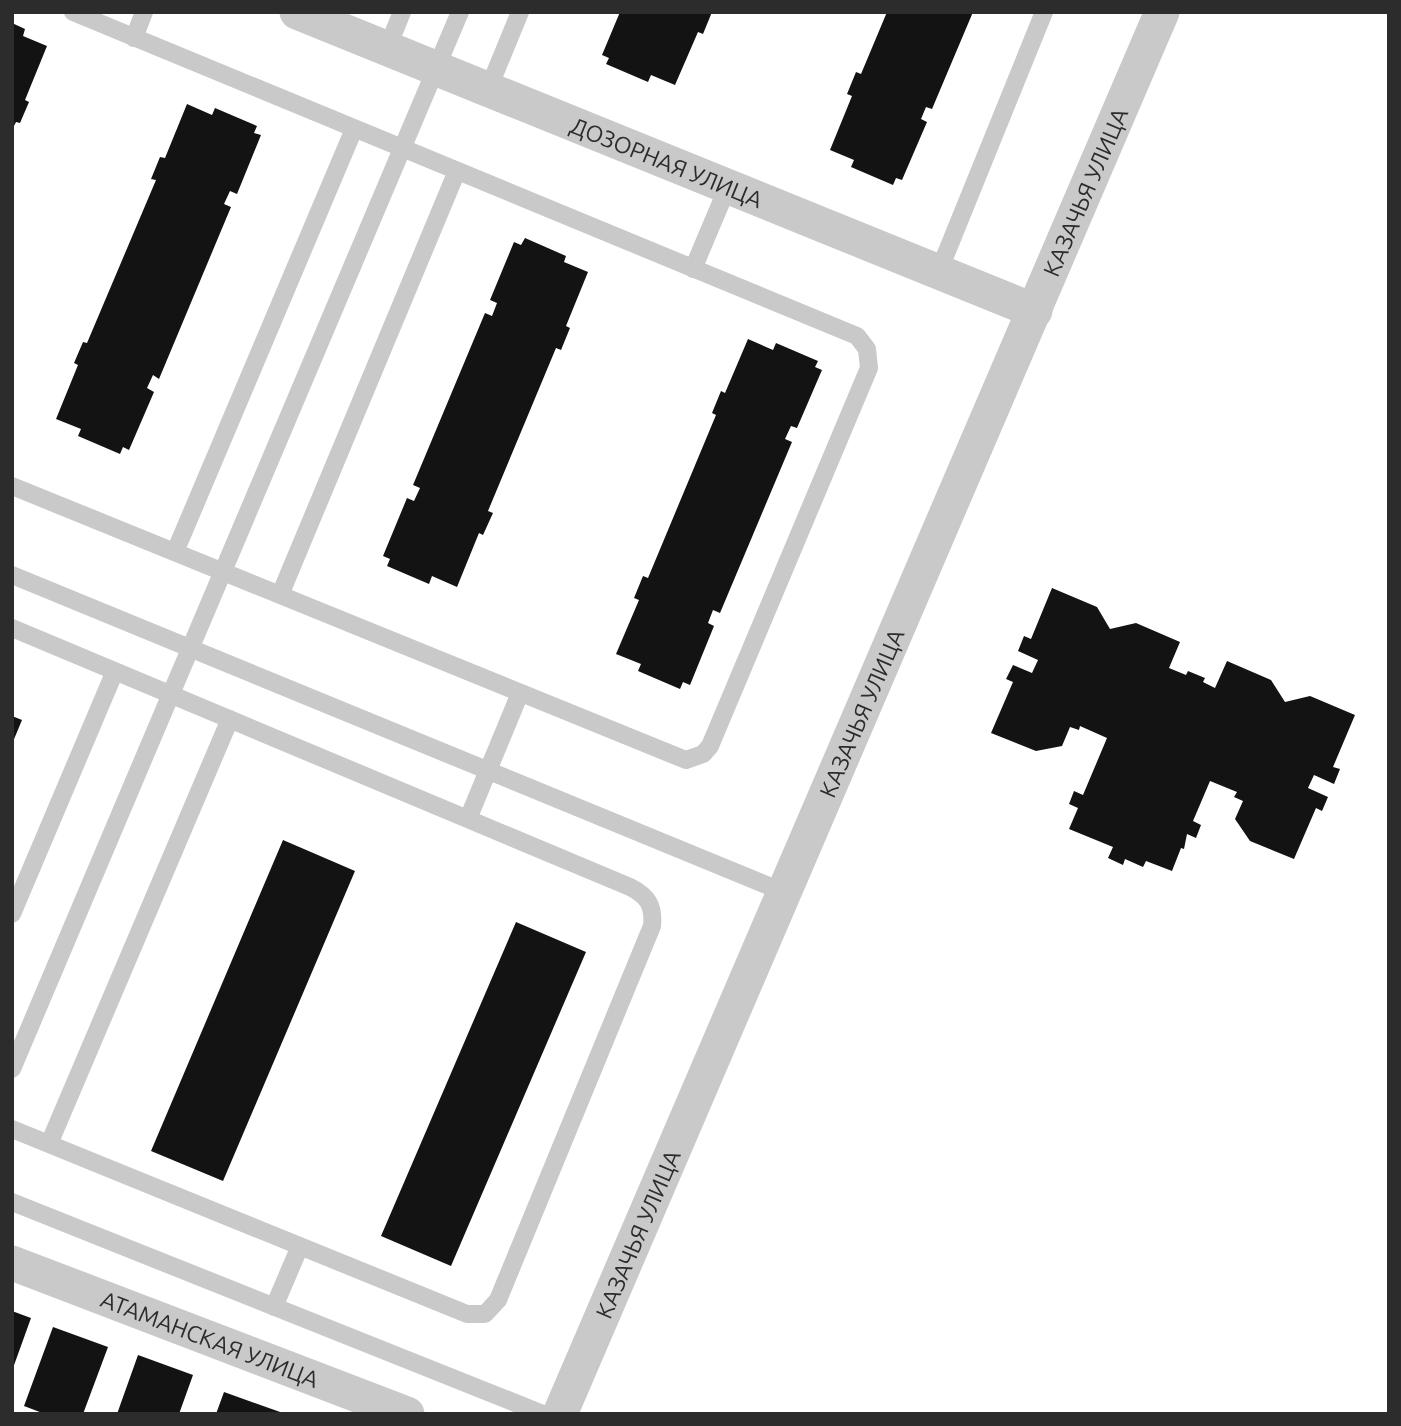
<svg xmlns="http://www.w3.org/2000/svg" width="1401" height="1426" font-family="Ubuntu,sans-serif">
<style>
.building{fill:#131313}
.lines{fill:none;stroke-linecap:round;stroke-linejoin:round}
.service{stroke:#c9c9c9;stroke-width:18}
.minor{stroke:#c9c9c9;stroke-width:35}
.labels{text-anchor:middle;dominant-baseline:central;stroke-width:7;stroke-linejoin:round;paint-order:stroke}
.street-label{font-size:23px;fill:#2c2c2c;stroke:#fff}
</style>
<rect width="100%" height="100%" fill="#fff"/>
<path class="building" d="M620 12H712L703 34 698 32 675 85 651 75 648 82 606 64 609 58 602 55Z
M887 12H973L932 109 926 107 921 119 927 122 902 180 896 178 893 185 851 167 854 160 830 150 852 96 847 94 856 72 861 74Z
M12 23 25 29 23 36 47 46 25 100 29 102 20 123 16 122 12 130Z
M187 104 212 115 215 108 257 126 254 133 261 135 237 194 230 191 224 204 231 207 159 379 153 375 147 388 154 392 129 450 123 447 120 454 78 436 81 429 56 419 78 365 74 363 83 342 87 343 156 180 151 179 160 157 165 158Z
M525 238 566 256 564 262 588 272 566 326 570 328 561 350 556 348 488 511 493 513 483 535 479 533 457 587 432 576 429 584 387 566 390 559 383 556 407 498 414 501 420 488 413 485 485 313 492 316 497 303 490 300 514 242 521 245Z
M748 339 773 350 776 343 818 361 815 367 822 370 797 428 791 426 785 439 792 442 720 613 713 610 708 623 714 626 690 685 683 682 680 689 638 671 641 664 616 654 639 600 634 598 643 576 648 578 716 415 712 413 721 391 725 393Z
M1052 588 1097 607 1110 629 1136 623 1180 642 1169 668 1186 675 1188 671 1205 678 1203 682 1215 688 1227 661 1271 680 1285 702 1310 696 1355 715 1333 767 1340 769 1334 784 1314 775 1308 788 1328 797 1322 811 1316 808 1294 859 1250 841 1235 819 1243 801 1234 797 1237 792 1210 781 1193 821 1201 825 1196 838 1187 834 1184 849 1181 848 1172 871 1146 861 1143 867 1125 859 1123 865 1108 858 1113 847 1069 829 1078 808 1069 804 1074 791 1083 795 1107 738 1080 726 1079 730 1070 727 1062 746 1036 751 991 733 1013 682 1006 679 1013 665 1032 673 1038 660 1018 651 1024 636 1031 639Z
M12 716 22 720 12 744Z
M283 840 355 871 223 1181 151 1151Z
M516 922 586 952 451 1266 381 1236Z
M12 1311 31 1318 13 1368H12Z
M53 1327 108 1347 83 1414H45L24 1406Z
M138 1355 193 1375 179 1414H117Z
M224 1392 283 1413V1414H216Z"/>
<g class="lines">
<path class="service" d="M134 38 144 12
M387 49 402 12
M488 90 520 12
M693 269 728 186
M939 271 1044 12
M12 486 686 760 703 754 710 746 869 368 867 349 857 336 73 12
M175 552 354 129
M12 575 786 893
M280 595 457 171
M12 628 630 887C648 896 654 906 652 926L498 1300 485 1314H467L12 1129
M468 819 520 693
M12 914 115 671
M12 1069 460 12
M49 1144 230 719
M12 1202 543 1414
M274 1307 300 1246"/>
<g class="minor">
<path id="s1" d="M297 12 1035 311"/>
<path id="s2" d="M12 1263 407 1414"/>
<path id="s3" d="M560 1414 1162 12"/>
</g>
</g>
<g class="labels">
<g class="street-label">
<text stroke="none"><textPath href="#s1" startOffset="399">ДОЗОРНАЯ УЛИЦА</textPath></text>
<text stroke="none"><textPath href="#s3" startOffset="1330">КАЗАЧЬЯ УЛИЦА</textPath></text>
<text stroke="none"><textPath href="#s3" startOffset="763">КАЗАЧЬЯ УЛИЦА</textPath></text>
<text stroke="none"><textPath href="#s3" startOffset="196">КАЗАЧЬЯ УЛИЦА</textPath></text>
<text stroke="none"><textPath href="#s2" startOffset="212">АТАМАНСКАЯ УЛИЦА</textPath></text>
</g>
</g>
<rect width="1401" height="1426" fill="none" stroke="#2c2c2c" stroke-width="28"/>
</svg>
